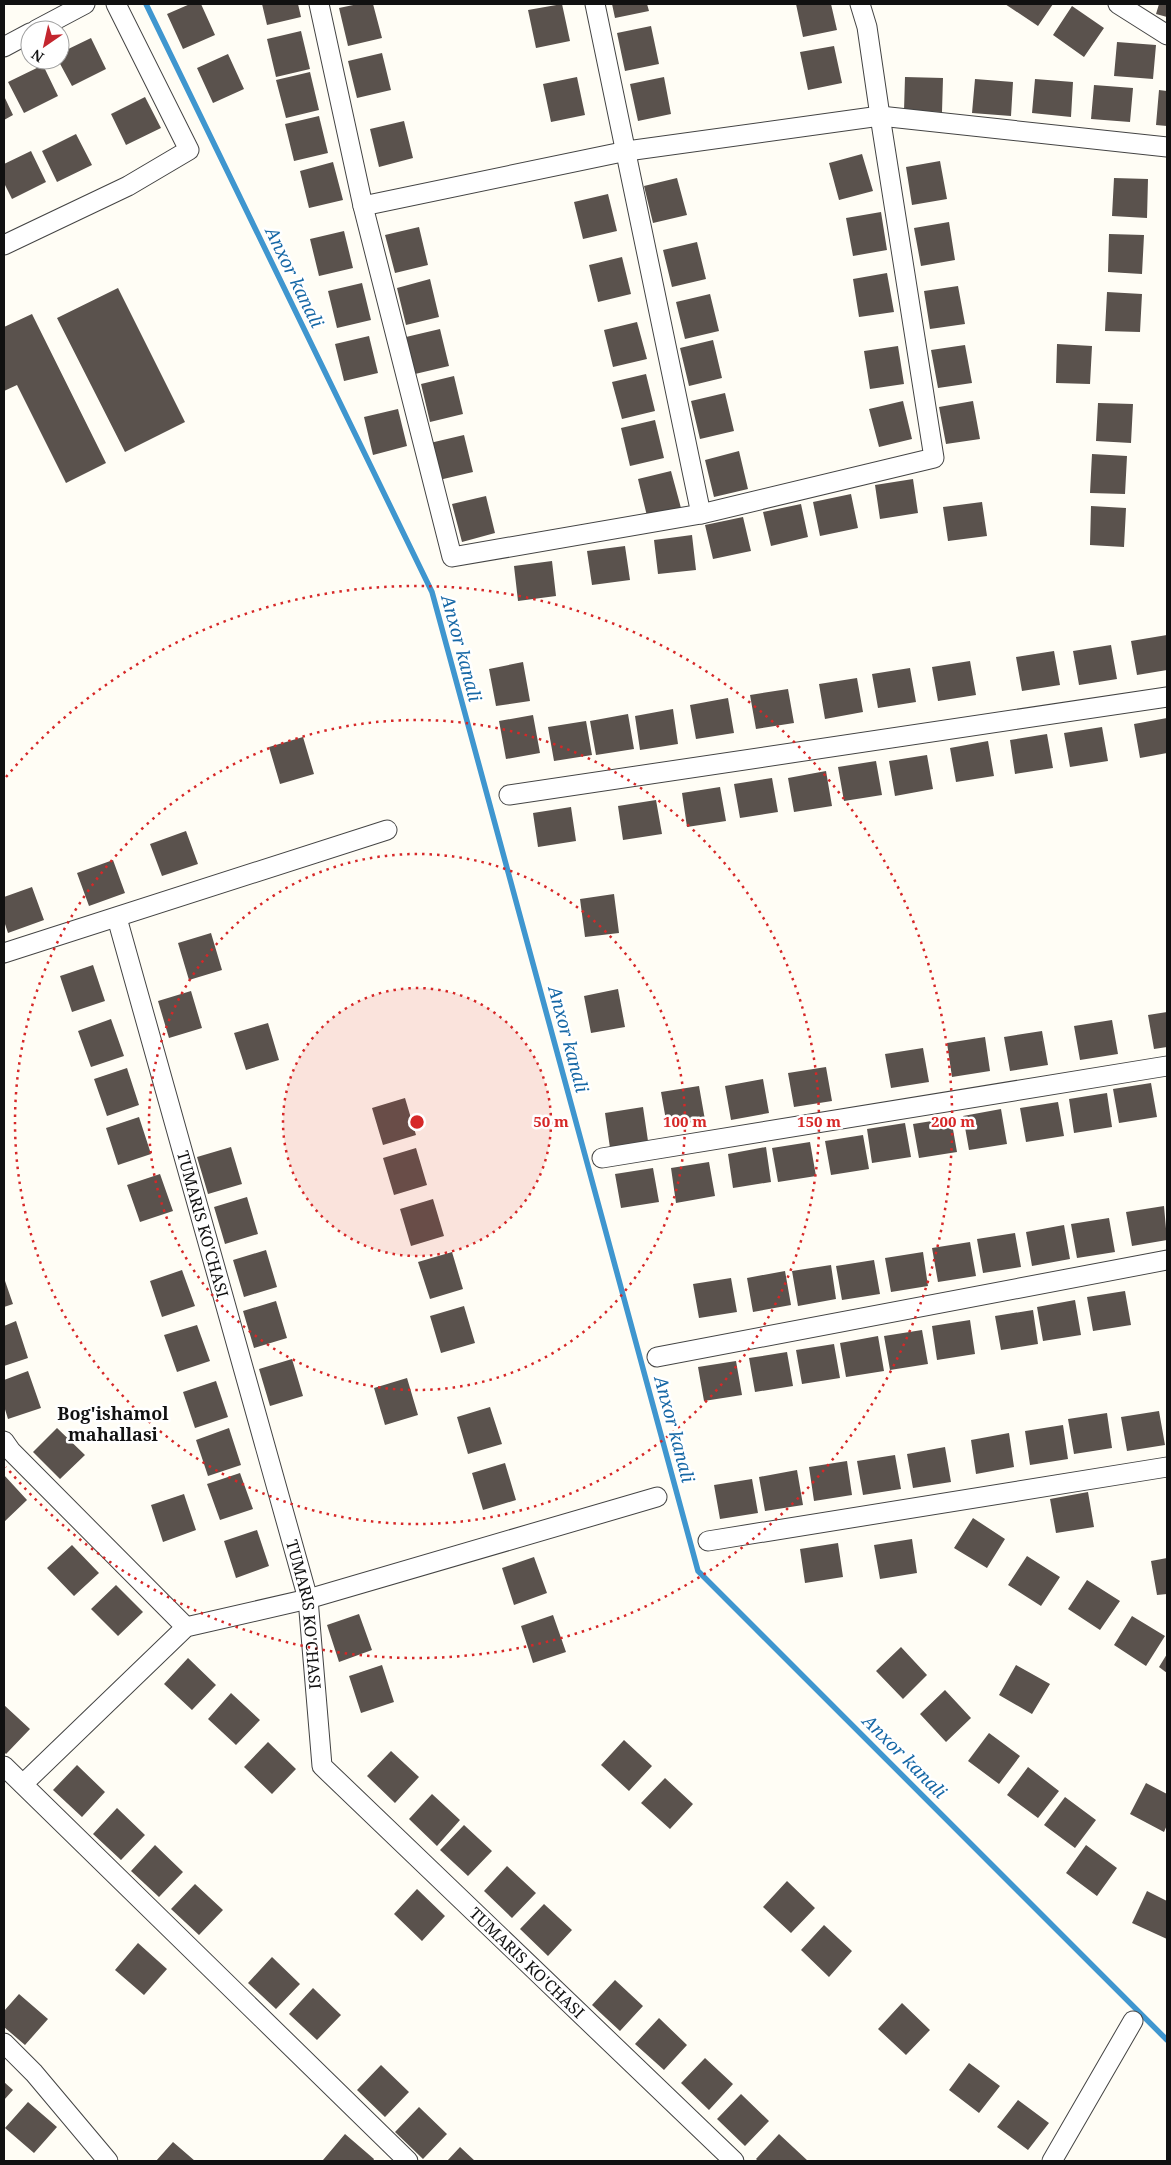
<svg xmlns="http://www.w3.org/2000/svg" width="1171" height="2165" font-family="'Noto Serif',serif">
<style>
.lines{fill:none;stroke-linecap:round;stroke-linejoin:round}
.stream{stroke:#3f96cf;stroke-width:5.5}
.building{fill:#5a524d}
.minor-casing{stroke:#444;stroke-width:21}
.minor{stroke:#fff;stroke-width:19}
.ring{fill:none;stroke:#d62828;stroke-width:2.5;stroke-dasharray:2.5 5}
.labels{text-anchor:middle;dominant-baseline:central;stroke-width:5;stroke-linejoin:round;paint-order:stroke}
.street-label{font-size:16px;fill:#111;stroke:#fff}
.water-label{font-size:18px;font-style:italic;fill:#1768a6;stroke:#fff}
.neighbourhood-label{font-size:18px;font-weight:bold;fill:#111;stroke:#fff}
.centre{fill:#d62828;stroke:#fff;stroke-width:2.5}
.ring-label{font-size:15px;text-anchor:middle;font-weight:bold;fill:#d62828;stroke:#fff;stroke-width:5;stroke-linejoin:round;paint-order:stroke}
</style>
<rect width="100%" height="100%" fill="#fffdf5"/>
<g class="lines">
<path class="stream" d="M146 4 432 592 698 1571 1167 2040"/>
</g>
<path class="building" d="M190 4H201L215 35 183 49 167 14Z
M262 4H298L301 17 267 25Z
M358 4H373L382 38 348 46 339 8Z
M562 4 570 41 536 48 528 10Z
M612 4H647L649 11 615 18Z
M796 4H831L837 30 803 37Z
M1005 4H1053L1038 26Z
M1159 4H1167V17L1156 14Z
M1072 6 1104 28 1084 57 1053 35Z
M651 26 659 64 625 71 617 33Z
M301 31 310 69 276 77 267 39Z
M91 38 106 69 72 86 58 60H60V53Z
M1117 42 1156 45 1153 79 1114 76Z
M834 46 842 83 808 90 800 52Z
M382 53 391 90 357 98 348 61Z
M228 54 244 89 213 103 197 68Z
M43 65 58 96 24 113 8 82Z
M310 72 319 110 286 118 276 80Z
M577 77 585 115 551 122 543 84Z
M664 77 671 114 638 121 630 84Z
M905 77 943 78 942 112 904 111Z
M975 79 1013 82 1011 116 972 113Z
M1035 79 1073 82 1071 117 1032 113Z
M1094 85 1133 88 1130 122 1091 119Z
M1159 90 1167 91V126L1156 125Z
M4 96 13 115 4 120Z
M145 97 161 128 126 145 111 114Z
M319 116 328 153 294 161 285 124Z
M404 121 413 158 379 167 370 129Z
M76 134 92 165 57 182 42 151Z
M31 151 46 182 12 199 4 183V164Z
M862 154 873 191 839 200 829 163Z
M940 161 947 199 912 205 906 167Z
M333 162 343 200 309 208 300 171Z
M677 178 687 215 653 223 644 186Z
M1114 178 1148 179 1147 218 1112 216Z
M608 194 617 231 583 239 574 202Z
M881 212 887 250 853 256 846 218Z
M949 222 955 260 921 266 914 228Z
M419 227 428 265 395 273 385 235Z
M344 231 353 268 319 276 310 239Z
M1109 234 1144 235 1142 274 1108 272Z
M697 242 706 279 672 287 663 250Z
M622 257 631 294 598 302 589 265Z
M887 273 894 312 859 317 853 279Z
M430 279 439 317 406 325 397 288Z
M362 283 371 320 337 328 328 291Z
M958 286 965 324 930 329 924 291Z
M118 288 185 422 125 452 57 318Z
M1107 292 1142 294 1140 332 1105 331Z
M710 294 719 331 685 339 676 302Z
M32 314 106 463 66 483 17 385 4 391V362L5 361 4 327Z
M637 322 647 359 613 367 604 330Z
M440 329 449 366 415 374 406 337Z
M369 336 378 373 344 381 335 344Z
M713 340 722 378 689 386 680 348Z
M1057 344 1092 346 1090 384 1056 383Z
M965 345 972 383 938 388 931 350Z
M898 346 904 384 870 389 864 351Z
M646 374 655 411 622 419 612 382Z
M454 376 463 414 430 422 421 384Z
M725 393 734 431 700 439 691 401Z
M903 401 912 439 879 447 869 409Z
M973 401 980 439 946 444 939 407Z
M1098 403 1133 404 1131 443 1096 441Z
M398 409 407 446 373 455 364 417Z
M655 420 664 458 630 466 621 428Z
M464 435 473 472 439 480 430 443Z
M739 451 748 489 714 497 705 460Z
M1092 454 1127 456 1125 494 1090 493Z
M671 471 681 508 647 516 638 479Z
M913 479 918 513 880 519 875 485Z
M851 494 858 528 820 536 813 502Z
M486 496 495 533 462 542 452 504Z
M982 502 987 536 948 541 943 507Z
M801 504 808 537 771 546 763 512Z
M1091 506 1126 508 1124 547 1090 545Z
M743 517 751 551 713 559 705 525Z
M692 535 696 570 658 574 654 540Z
M625 546 630 580 592 585 587 551Z
M552 561 556 596 518 601 514 566Z
M1167 635V670L1137 675 1131 641Z
M1111 645 1117 679 1079 685 1073 651Z
M1054 651 1060 685 1022 691 1016 657Z
M970 661 976 695 938 701 932 667Z
M523 662 530 701 496 706 489 669Z
M910 668 916 702 878 708 872 674Z
M857 678 863 712 825 719 819 684Z
M788 689 794 723 756 729 750 695Z
M728 698 734 733 696 739 690 705Z
M673 709 678 744 640 750 635 716Z
M628 714 634 749 596 755 590 721Z
M533 715 540 753 506 759 499 721Z
M1167 718V753L1140 758 1134 724Z
M586 721 592 755 554 761 548 727Z
M1102 727 1108 761 1070 767 1064 733Z
M1047 734 1053 768 1015 774 1010 740Z
M303 737 314 774 280 784 269 747Z
M988 741 994 776 956 782 950 748Z
M927 755 933 789 895 796 889 761Z
M876 761 882 795 844 801 838 767Z
M826 771 832 806 794 812 788 778Z
M772 778 778 812 740 818 734 784Z
M720 787 726 821 687 827 682 793Z
M656 800 662 834 623 840 618 806Z
M571 807 576 841 538 847 533 813Z
M186 831 198 864 162 876 150 844Z
M113 860 125 893 89 906 77 873Z
M32 887 44 920 8 933 4 921V897Z
M614 894 619 933 585 937 580 899Z
M211 933 222 970 189 980 178 943Z
M93 965 105 1001 72 1012 60 976Z
M618 989 625 1027 591 1033 584 996Z
M191 991 202 1028 169 1038 158 1001Z
M1167 1012V1047L1154 1049 1148 1015Z
M111 1019 124 1056 91 1067 78 1031Z
M1112 1020 1118 1054 1080 1060 1074 1026Z
M268 1023 279 1060 246 1070 234 1033Z
M1042 1031 1048 1065 1010 1071 1004 1037Z
M985 1037 990 1071 952 1077 947 1043Z
M923 1048 929 1082 891 1088 885 1054Z
M826 1067 832 1101 794 1107 788 1073Z
M127 1068 139 1105 107 1116 94 1079Z
M763 1079 769 1113 731 1120 725 1086Z
M1151 1083 1157 1117 1119 1123 1113 1089Z
M699 1086 705 1120 667 1126 661 1092Z
M1107 1093 1112 1127 1074 1133 1069 1099Z
M405 1098 416 1135 383 1145 372 1108Z
M1058 1102 1064 1136 1026 1142 1020 1108Z
M643 1107 648 1141 610 1148 605 1113Z
M1001 1109 1007 1144 969 1150 963 1116Z
M139 1117 151 1154 118 1165 106 1128Z
M951 1118 957 1152 919 1158 913 1124Z
M905 1123 911 1157 872 1163 867 1129Z
M863 1135 869 1169 831 1175 825 1141Z
M810 1142 816 1176 778 1182 772 1148Z
M231 1147 242 1184 208 1194 197 1157Z
M766 1147 771 1182 733 1188 728 1154Z
M416 1148 427 1185 394 1195 383 1158Z
M709 1162 715 1196 676 1203 671 1168Z
M653 1168 659 1202 621 1208 615 1174Z
M160 1174 173 1211 140 1222 127 1185Z
M247 1197 258 1234 225 1244 214 1207Z
M433 1199 444 1236 411 1246 400 1209Z
M1164 1206 1167 1240 1132 1246 1126 1212Z
M1109 1218 1115 1252 1077 1258 1071 1224Z
M1064 1225 1070 1259 1032 1266 1026 1232Z
M1015 1233 1021 1267 983 1273 977 1239Z
M970 1242 976 1276 938 1282 932 1248Z
M266 1250 277 1287 244 1297 233 1260Z
M452 1252 463 1289 430 1299 418 1262Z
M923 1252 928 1286 891 1292 885 1258Z
M874 1260 880 1294 842 1300 836 1266Z
M831 1265 836 1299 798 1306 792 1271Z
M182 1270 195 1306 162 1317 150 1281Z
M785 1271 791 1305 753 1312 747 1278Z
M4 1278 13 1304 4 1307Z
M731 1278 737 1312 699 1318 693 1284Z
M1125 1291 1131 1325 1093 1331 1087 1297Z
M1075 1300 1081 1335 1043 1341 1037 1307Z
M276 1301 287 1338 254 1348 243 1311Z
M464 1306 475 1343 441 1353 430 1316Z
M1033 1310 1038 1344 1001 1350 995 1316Z
M970 1320 975 1354 937 1360 932 1326Z
M16 1321 28 1358 4 1366V1326Z
M197 1325 210 1361 177 1372 164 1335Z
M922 1330 928 1364 890 1370 884 1336Z
M878 1336 884 1371 846 1377 840 1343Z
M834 1344 840 1378 802 1384 796 1350Z
M787 1352 793 1386 755 1392 749 1358Z
M292 1359 303 1396 270 1406 259 1369Z
M736 1361 742 1395 704 1401 698 1367Z
M28 1371 41 1408 8 1419 4 1406V1380Z
M407 1378 418 1415 385 1425 374 1388Z
M216 1381 228 1417 195 1428 183 1392Z
M490 1407 502 1444 468 1454 457 1417Z
M1159 1411 1165 1445 1127 1451 1121 1417Z
M1107 1413 1112 1448 1074 1454 1068 1419Z
M1063 1425 1068 1459 1030 1465 1025 1431Z
M57 1428 85 1455 60 1479 33 1452Z
M229 1428 241 1465 208 1476 196 1440Z
M1009 1433 1014 1467 976 1474 971 1440Z
M945 1447 951 1482 913 1488 907 1454Z
M895 1455 901 1489 863 1495 857 1461Z
M847 1461 852 1495 814 1501 809 1467Z
M505 1463 516 1500 483 1510 472 1473Z
M797 1470 803 1505 765 1511 759 1477Z
M240 1473 253 1509 220 1520 207 1484Z
M4 1475 27 1500 4 1522Z
M752 1479 758 1513 720 1519 714 1485Z
M1088 1492 1094 1527 1056 1533 1050 1499Z
M184 1494 196 1530 163 1542 151 1505Z
M973 1518 1005 1539 987 1568 954 1548Z
M257 1530 269 1566 236 1578 224 1541Z
M912 1539 917 1573 880 1579 874 1545Z
M838 1543 843 1577 805 1583 800 1549Z
M72 1545 99 1573 74 1596 47 1568Z
M1027 1556 1060 1577 1041 1606 1008 1585Z
M534 1557 547 1593 514 1605 502 1568Z
M1167 1558V1594L1157 1595 1151 1561Z
M1087 1580 1120 1601 1100 1630 1068 1609Z
M116 1585 143 1612 118 1636 91 1609Z
M359 1614 372 1650 339 1662 327 1625Z
M553 1615 566 1652 533 1663 521 1626Z
M1132 1616 1165 1636 1146 1666 1114 1645Z
M901 1647 927 1675 903 1699 876 1671Z
M1167 1654V1673L1159 1667Z
M188 1658 216 1685 192 1710 164 1684Z
M382 1665 394 1702 361 1713 349 1676Z
M1016 1665 1050 1684 1032 1714 999 1695Z
M945 1690 971 1718 946 1742 920 1714Z
M231 1693 260 1720 236 1745 208 1719Z
M4 1705 30 1729 6 1754 4 1752Z
M989 1733 1020 1756 999 1784 968 1761Z
M624 1740 652 1766 629 1791 601 1765Z
M268 1742 296 1769 272 1794 244 1767Z
M391 1751 419 1777 395 1803 367 1776Z
M77 1765 105 1792 82 1817 53 1790Z
M1028 1767 1059 1791 1038 1818 1007 1795Z
M665 1778 693 1804 670 1829 641 1803Z
M1146 1783 1167 1794V1825L1164 1832 1130 1814Z
M432 1794 460 1820 437 1846 409 1819Z
M1065 1797 1096 1820 1075 1848 1044 1825Z
M117 1808 145 1835 121 1860 93 1834Z
M464 1825 492 1851 468 1876 440 1850Z
M155 1845 183 1872 159 1897 131 1871Z
M1086 1845 1117 1868 1097 1896 1066 1873Z
M507 1866 536 1893 512 1918 484 1891Z
M787 1881 815 1908 791 1933 763 1907Z
M195 1884 223 1910 199 1935 171 1909Z
M417 1889 445 1916 422 1941 394 1914Z
M1147 1891 1167 1901V1939L1132 1923Z
M544 1904 572 1930 548 1956 520 1929Z
M824 1925 852 1951 829 1977 801 1950Z
M138 1943 167 1969 144 1995 115 1970Z
M272 1957 300 1984 276 2009 248 1983Z
M615 1980 643 2006 620 2031 592 2005Z
M313 1988 341 2015 317 2040 289 2014Z
M19 1994 48 2019 25 2045 4 2027V2011Z
M902 2003 930 2030 906 2055 878 2029Z
M659 2018 687 2045 664 2070 635 2044Z
M705 2058 733 2084 709 2110 681 2083Z
M969 2063 1000 2086 979 2113 949 2090Z
M381 2065 409 2092 385 2117 357 2090Z
M4 2082 13 2090 4 2100Z
M741 2094 769 2121 745 2146 717 2119Z
M1018 2100 1049 2123 1028 2150 997 2127Z
M28 2102 57 2127 34 2153 5 2128Z
M419 2107 447 2134 423 2159 395 2132Z
M345 2134 374 2159 373 2161 323 2160Z
M779 2134 808 2161H758L756 2159Z
M173 2142 195 2161H156Z
M460 2147 475 2161H447Z"/>
<g class="lines">
<g class="minor-casing">
<g id="minor">
<path d="M319 4 363 206 452 557 701 514 934 458 880 116 867 27 860 4"/>
<path d="M595 4 701 514"/>
<path d="M1118 4 1167 35"/>
<path d="M36 30 85 4"/>
<path d="M4 47 30 33"/>
<path d="M363 206 627 151 880 116 1167 147"/>
<path d="M4 245 128 186 189 150 116 4"/>
<path d="M509 795 1167 697"/>
<path id="s1" d="M117 918 308 1599 322 1766 734 2161"/>
<path d="M4 953 387 830"/>
<path d="M602 1158 1167 1066"/>
<path d="M657 1357 1167 1260"/>
<path d="M4 1441 11 1451 186 1627"/>
<path d="M708 1541 1167 1467"/>
<path d="M4 1766 408 2161"/>
<path d="M23 1784 186 1627 308 1599 657 1497"/>
<path d="M4 2043 34 2073 108 2161"/>
<path d="M1052 2161 1133 2021"/>
</g>
</g>
<use href="#minor" class="minor"/>
</g>
<circle cx="417" cy="1122" r="134" fill="#d62828" fill-opacity=".12"/>
<g class="ring">
<circle cx="417" cy="1122" r="134"/>
<circle cx="417" cy="1122" r="268"/>
<circle cx="417" cy="1122" r="402"/>
<path d="M6 777A536 536 0 1 1 6 1467"/>
</g>
<g class="labels">
<g class="street-label">
<text stroke="none"><textPath href="#s1" startOffset="318">TUMARIS KO'CHASI</textPath></text>
<text stroke="none"><textPath href="#s1" startOffset="722">TUMARIS KO'CHASI</textPath></text>
<text stroke="none"><textPath href="#s1" startOffset="1159">TUMARIS KO'CHASI</textPath></text>
</g>
<g class="water-label">
<text transform="translate(295 277) rotate(64)">Anxor kanali</text>
<text transform="translate(462 648) rotate(75)">Anxor kanali</text>
<text transform="translate(569 1039) rotate(75)">Anxor kanali</text>
<text transform="translate(675 1429) rotate(75)">Anxor kanali</text>
<text transform="translate(905 1756) rotate(45)">Anxor kanali</text>
</g>
<g class="neighbourhood-label">
<text x="113" y="1413">Bog'ishamol<tspan x="113" dy="21">mahallasi</tspan></text>
</g>
</g>
<circle cx="417" cy="1122" r="8" class="centre"/>
<g class="ring-label">
<text x="551" y="1127">50 m</text>
<text x="685" y="1127">100 m</text>
<text x="819" y="1127">150 m</text>
<text x="953" y="1127">200 m</text>
</g>
<rect width="1171" height="2165" fill="none" stroke="#111111" stroke-width="10"/>
<g transform="translate(45 45) rotate(214)"><circle r="24" fill="#ffffff" stroke="#a0a0a0"/>
<path d="M0-4L9 19L0 12L-9 19Z" fill="#c4262e"/>
<text y="-8" font-size="14" font-weight="bold" text-anchor="middle" fill="#111111">N</text>
</g>
</svg>
